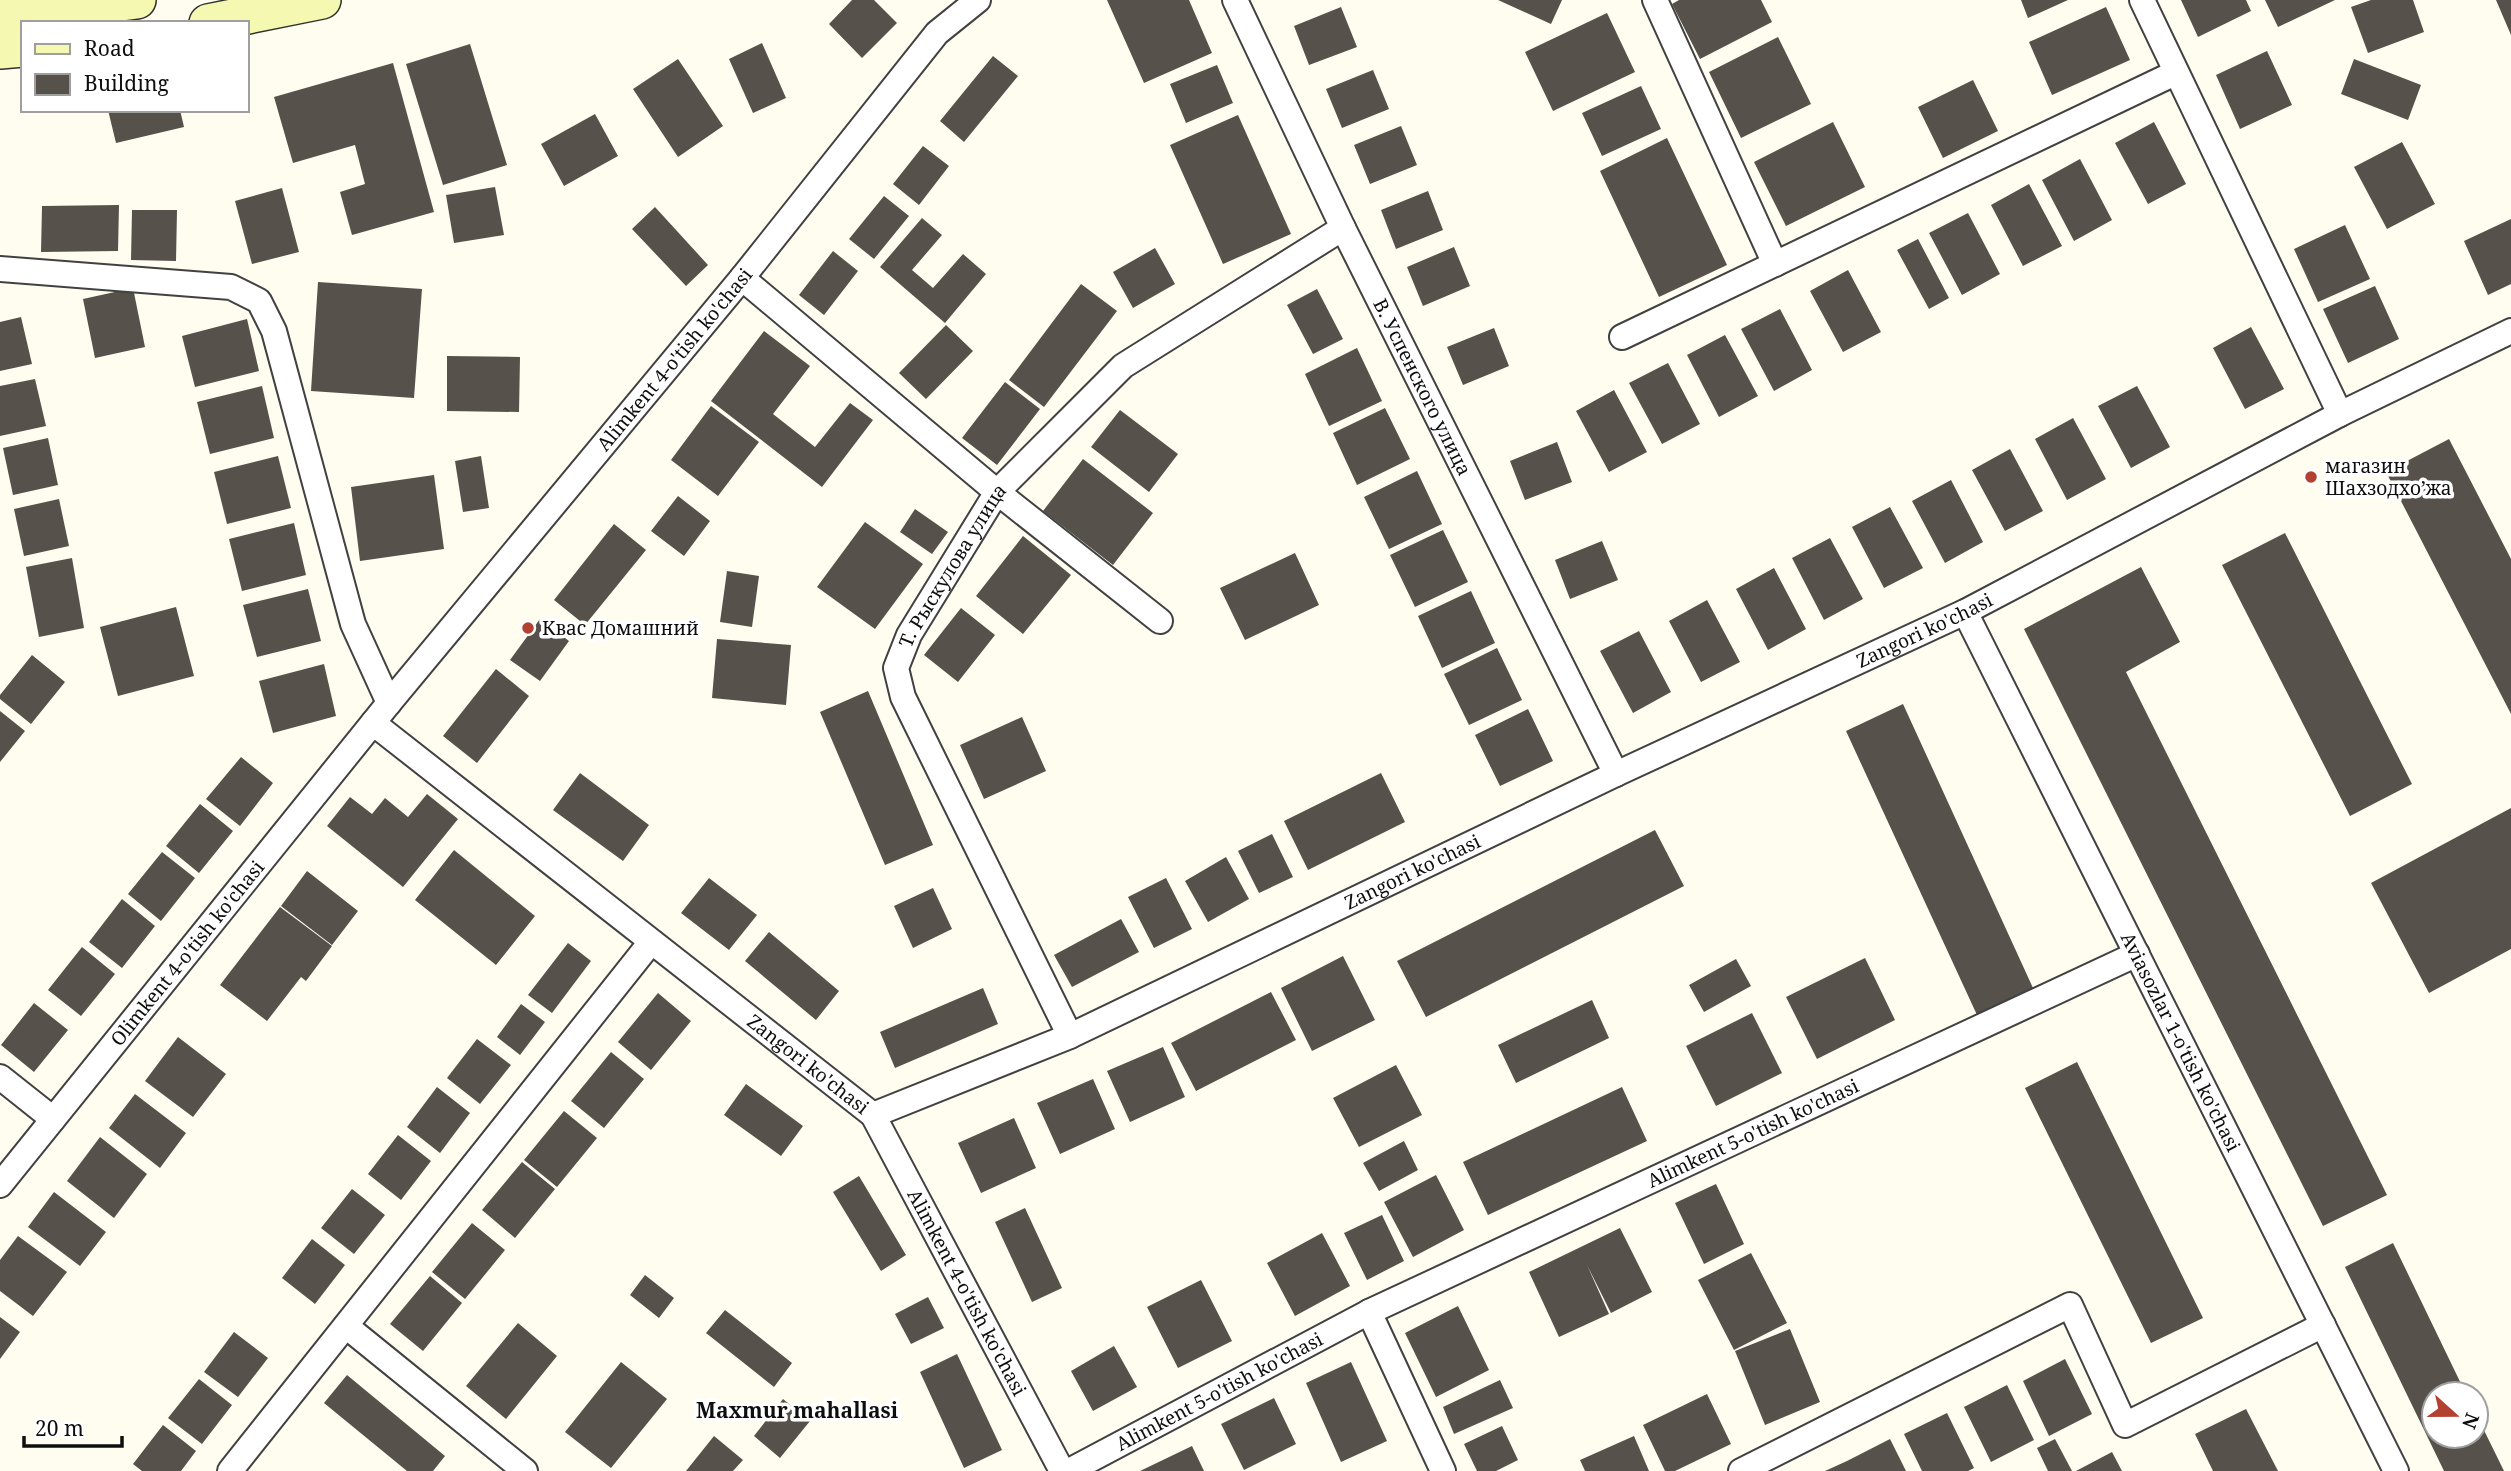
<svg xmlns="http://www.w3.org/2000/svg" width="2511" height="1471" font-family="'Noto Serif',serif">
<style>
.building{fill:#56514b}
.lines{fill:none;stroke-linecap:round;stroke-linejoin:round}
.minor-casing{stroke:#414141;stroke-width:28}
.secondary-casing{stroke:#303030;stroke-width:40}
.minor{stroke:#fff;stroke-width:24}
.secondary{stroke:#f4f8b1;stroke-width:37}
.poi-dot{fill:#b34131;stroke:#fff;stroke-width:2.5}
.labels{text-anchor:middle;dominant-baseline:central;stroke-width:7;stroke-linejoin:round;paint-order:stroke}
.street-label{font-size:19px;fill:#0e0e0e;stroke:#fff}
.poi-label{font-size:19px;fill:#0e0e0e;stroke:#fff;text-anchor:start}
.neighbourhood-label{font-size:21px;font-weight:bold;fill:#0e0e0e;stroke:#fff}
</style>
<rect width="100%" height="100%" fill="#fefdf0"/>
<path class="building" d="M852 0H874L897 23 862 58 829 24Z
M1107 0H1189L1212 53 1144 83Z
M1498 0H1562L1551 24Z
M1679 0H1761L1772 22 1700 59 1672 4Z
M2021 0H2068L2028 18Z
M2181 0H2246L2251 11 2198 37Z
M2265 0H2335L2278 27Z
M2371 0H2413L2424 32 2368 53 2351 7Z
M2496 0H2511V35Z
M1341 7 1357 47 1309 65 1294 26Z
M2106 7 2130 60 2052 95 2029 42Z
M1607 13 1635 72 1553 111 1525 52Z
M1778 37 1811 104 1741 138 1709 72Z
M762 43 786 98 753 113 729 59Z
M470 44 507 165 443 185 406 64Z
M2267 51 2292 105 2240 129 2216 75Z
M993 56 1018 76 964 142 940 121Z
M678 59 723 126 678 157 633 89Z
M2354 59 2421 85 2408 120 2341 94Z
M393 63 434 212 352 235 340 192 365 184 355 145 293 163 274 97Z
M1217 65 1233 103 1186 123 1170 84Z
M1373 70 1389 109 1342 128 1326 89Z
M1973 80 1998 131 1943 158 1918 107Z
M1641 86 1661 129 1602 156 1582 113Z
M108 110H180L184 127 116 143Z
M595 114 618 156 564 186 541 144Z
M1238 115 1291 234 1223 264 1170 145Z
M1833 122 1865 187 1786 226 1754 162Z
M2154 122 2186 184 2148 204 2115 143Z
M1401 126 1417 165 1370 184 1354 145Z
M1667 138 1727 265 1659 297 1600 171Z
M2402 142 2435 204 2387 229 2354 167Z
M923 146 949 166 919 205 893 184Z
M2080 159 2112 220 2074 241 2042 180Z
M2029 184 2062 246 2023 266 1991 205Z
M495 187 504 235 454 243 446 195Z
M282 188 299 252 252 264 235 201Z
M1428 191 1443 230 1396 249 1381 210Z
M884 196 909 216 874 259 849 239Z
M119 205 118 251 41 252 42 206Z
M655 207 708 265 686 286 632 229Z
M132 210H177L176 261 131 260Z
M1968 213 2000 274 1962 295 1929 233Z
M922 218 942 235 912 270 933 288 963 254 986 274 945 323 880 267Z
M2511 219V284L2488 295 2464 241Z
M2345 225 2370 279 2318 302 2294 249Z
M1918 239 1949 298 1929 309 1897 250Z
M1454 247 1470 286 1423 306 1407 267Z
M1155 248 1175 284 1133 308 1113 272Z
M833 251 858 271 824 315 799 295Z
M1848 270 1881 332 1843 352 1810 291Z
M318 282 422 289 414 398 311 391Z
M1081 284 1117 311 1044 407 1009 380Z
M2375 286 2399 339 2348 363 2323 309Z
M133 288 145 347 95 358 83 299Z
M1317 289 1343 339 1313 354 1287 305Z
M1780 309 1812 370 1774 391 1741 329Z
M21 317 32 364 0 371V322Z
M247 319 259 371 195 387 182 336Z
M946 325 973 351 926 399 899 373Z
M2251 327 2284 389 2245 409 2213 348Z
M1494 328 1509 366 1463 385 1447 347Z
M764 331 810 366 773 414 815 447 850 403 873 420 822 487 711 401Z
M1725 335 1758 396 1719 417 1687 355Z
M1357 348 1382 401 1329 426 1305 374Z
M447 356 520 357 519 412 447 411Z
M1668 363 1700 424 1662 444 1629 383Z
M35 379 46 426 0 436V386Z
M1005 382 1040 409 997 465 962 438Z
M262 386 274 438 210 454 197 402Z
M2137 386 2170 447 2131 468 2098 406Z
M1614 390 1647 452 1609 472 1576 411Z
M711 406 759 442 718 496 671 460Z
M1385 408 1410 459 1357 485 1333 433Z
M1120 410 1178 454 1149 492 1091 447Z
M2073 418 2106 479 2067 500 2035 439Z
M48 438 58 485 13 495 3 448Z
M2449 439 2511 559V714L2386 472Z
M1557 442 1572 482 1525 500 1510 461Z
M2010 449 2043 511 2005 531 1972 470Z
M278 456 291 508 227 524 214 472Z
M481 456 489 508 463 512 455 461Z
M1083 459 1153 513 1113 565 1043 511Z
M1417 471 1442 524 1389 549 1364 497Z
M434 475 444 549 360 561 351 487Z
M1951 480 1983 542 1945 563 1912 501Z
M678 496 710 521 684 556 651 531Z
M59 499 69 546 24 556 14 509Z
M1890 507 1923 568 1884 588 1852 527Z
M915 509 948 532 932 554 900 532Z
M865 522 923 564 875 629 817 587Z
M294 523 306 575 242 591 229 539Z
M614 524 646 550 585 625 554 600Z
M1443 530 1468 582 1415 607 1390 555Z
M2285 533 2412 784 2350 816 2222 565Z
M1023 536 1071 575 1023 634 976 596Z
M1830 538 1863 599 1824 620 1792 558Z
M1602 541 1618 580 1570 599 1555 560Z
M1295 553 1319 605 1245 640 1220 588Z
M72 558 84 628 39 637 26 567Z
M2141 567 2180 642 2126 672 2387 1195 2323 1226 2024 629Z
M1774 568 1806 629 1768 650 1736 589Z
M727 571 759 576 752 627 720 622Z
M308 589 321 641 257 657 243 605Z
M1471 591 1495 643 1442 668 1418 616Z
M1707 600 1740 662 1701 682 1669 621Z
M176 607 194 676 118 696 100 627Z
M961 608 995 635 958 682 924 655Z
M540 619 569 641 540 681 510 660Z
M1639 631 1671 692 1633 713 1600 651Z
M717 639 791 645 786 705 712 698Z
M1497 648 1522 700 1469 725 1444 674Z
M32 655 65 682 31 724 0 699V695Z
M324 664 336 716 273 733 259 681Z
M496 669 529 696 477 763 443 736Z
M868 691 933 845 885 865 820 712Z
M1903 704 2033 988 1977 1015 1846 731Z
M1528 709 1553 761 1500 786 1475 735Z
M0 711 25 731 0 762Z
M1022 717 1046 771 984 799 960 745Z
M241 757 273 783 240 826 206 799Z
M580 773 649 825 623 861 553 810Z
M1381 773 1405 822 1308 870 1284 821Z
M427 794 458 819 403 887 327 826 350 797 372 814 385 798 408 817Z
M200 804 233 831 199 873 166 846Z
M2511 808V949L2429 993 2371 883Z
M1655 830 1684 886 1426 1017 1397 961Z
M1272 834 1293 877 1259 893 1238 851Z
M454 850 535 916 496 965 415 900Z
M162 852 195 878 161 921 128 894Z
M1226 857 1249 899 1208 922 1185 881Z
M307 871 358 911 332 945 281 906Z
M709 878 757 915 729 950 681 913Z
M1166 878 1192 929 1154 948 1128 897Z
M933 888 952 929 913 948 894 906Z
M122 899 155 926 122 968 89 942Z
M280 907 332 946 306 981 301 977 267 1021 220 985Z
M1121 919 1139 952 1072 987 1054 955Z
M769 932 839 991 816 1020 745 961Z
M568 943 591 961 552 1013 528 995Z
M82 947 115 974 81 1016 48 990Z
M1343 956 1375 1020 1312 1051 1281 988Z
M1865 958 1895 1020 1817 1059 1786 997Z
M1736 959 1751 986 1704 1012 1689 985Z
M983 988 998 1024 895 1068 880 1032Z
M1271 992 1296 1040 1196 1091 1171 1043Z
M658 993 691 1021 651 1070 618 1042Z
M1592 1000 1609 1038 1516 1083 1498 1045Z
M34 1003 68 1030 34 1072 1 1045Z
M521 1004 545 1022 520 1055 497 1037Z
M1752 1013 1782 1073 1716 1106 1686 1046Z
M178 1037 226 1074 193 1117 145 1081Z
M477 1039 511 1065 480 1104 447 1078Z
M1163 1047 1185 1097 1130 1122 1107 1071Z
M611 1052 644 1079 604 1128 571 1101Z
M2077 1062 2203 1318 2151 1343 2025 1088Z
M1396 1065 1422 1115 1359 1147 1333 1098Z
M1093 1079 1115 1129 1060 1154 1037 1103Z
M746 1084 803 1126 781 1156 724 1115Z
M437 1087 470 1113 440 1153 407 1127Z
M1622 1087 1647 1141 1488 1215 1463 1162Z
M135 1094 186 1133 160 1168 109 1128Z
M564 1111 597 1138 557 1187 524 1160Z
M1014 1118 1036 1168 981 1193 958 1143Z
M398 1135 431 1161 401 1200 368 1174Z
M100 1137 147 1174 114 1218 67 1181Z
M1404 1141 1418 1170 1379 1191 1363 1163Z
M522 1162 555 1189 515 1238 482 1210Z
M1436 1175 1464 1230 1413 1257 1384 1202Z
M859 1176 906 1255 881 1271 833 1192Z
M1716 1184 1744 1244 1704 1264 1675 1203Z
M352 1189 385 1215 354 1254 321 1228Z
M54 1192 106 1232 80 1266 28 1227Z
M1025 1208 1062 1288 1032 1302 995 1222Z
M1382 1215 1404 1261 1367 1280 1344 1233Z
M472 1223 505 1250 465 1299 432 1272Z
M1620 1228 1652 1292 1611 1313 1587 1265 1609 1314 1559 1337 1529 1272Z
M1322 1233 1350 1286 1295 1316 1267 1263Z
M18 1236 67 1272 33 1316 0 1291V1260Z
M312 1239 345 1265 315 1304 282 1278Z
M2393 1243 2466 1394H2434V1436H2476V1414L2504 1471H2444L2345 1267Z
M1751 1253 1787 1323 1734 1350 1698 1280Z
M645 1275 674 1298 659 1318 630 1295Z
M430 1276 462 1303 423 1351 390 1324Z
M1201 1280 1232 1341 1178 1368 1147 1307Z
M928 1297 944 1328 911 1344 895 1314Z
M1458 1306 1489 1370 1436 1397 1405 1333Z
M725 1310 792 1363 774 1387 706 1333Z
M0 1317 20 1332 0 1359Z
M518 1323 557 1356 506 1419 466 1386Z
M1790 1329 1820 1402 1765 1425 1735 1351Z
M234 1332 268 1358 238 1397 204 1372Z
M1114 1346 1137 1387 1093 1411 1071 1371Z
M957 1354 1002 1450 964 1468 920 1372Z
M2065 1359 2092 1414 2049 1436 2023 1381Z
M621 1362 667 1399 611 1468 565 1432Z
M1351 1362 1387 1441 1341 1462 1306 1383Z
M347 1375 445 1456 433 1471H407L324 1403Z
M199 1379 232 1405 202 1444 168 1418Z
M1500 1380 1513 1408 1454 1434 1443 1407Z
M2007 1385 2034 1440 1991 1462 1964 1407Z
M1707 1394 1731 1444 1675 1471H1665L1643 1425Z
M1274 1398 1296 1444 1244 1470 1221 1424Z
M783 1399 810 1421 780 1458 754 1436Z
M2246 1409 2278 1471H2213L2195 1434Z
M1947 1413 1974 1468 1968 1471H1922L1904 1434Z
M163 1425 196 1451 181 1471H142L133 1464Z
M1502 1426 1518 1460 1496 1471H1477L1464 1444Z
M714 1436 743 1460 733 1471H686Z
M1634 1436 1649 1471H1585L1580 1460Z
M1890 1439 1906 1471H1825L1847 1461Z
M2055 1439 2072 1471H2048L2037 1448Z
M1192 1446 1204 1471H1140Z
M2112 1452 2122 1471H2076Z"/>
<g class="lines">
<g class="minor-casing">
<g id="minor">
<path id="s1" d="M1235 0 1343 228 1616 774"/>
<path d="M1655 0 1775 264"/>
<path d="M2142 0 2340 414"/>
<path d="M0 269 231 287 259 301 274 331 353 624 389 703"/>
<path d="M742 278 997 492 1160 621"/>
<path d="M1622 337 2175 73"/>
<path id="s2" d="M1965 612 2396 1471"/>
<path id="s3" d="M373 723 873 1115 1062 1471"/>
<path id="s4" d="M1070 1036 903 697 896 668 909 635 997 492 1123 366 1343 228"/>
<path d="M0 1077 53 1119"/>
<path id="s5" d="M873 1115 1070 1036 1616 774 1965 612 2340 414 2511 331"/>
<path id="s6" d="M0 1185 389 703 742 278 937 33 978 0"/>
<path d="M1369 1312 1443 1471"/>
<path d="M346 1326 525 1471"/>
<path d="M230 1471 651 942"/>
<path id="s7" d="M1069 1471 1369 1312 2137 954"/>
<path d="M1741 1471 2070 1305 2125 1425 2323 1325"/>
</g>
</g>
<g class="secondary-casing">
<path id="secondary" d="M0 18 137 0
M208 23 322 0
M0 50 23 48"/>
</g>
<use href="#minor" class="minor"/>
<use href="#secondary" class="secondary"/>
</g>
<g class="poi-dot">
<circle cx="2311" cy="477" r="7"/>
<circle cx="528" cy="628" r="7"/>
</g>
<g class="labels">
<g class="street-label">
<text stroke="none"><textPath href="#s6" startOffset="1066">Alimkent 4-o'tish ko'chasi</textPath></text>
<text stroke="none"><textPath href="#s1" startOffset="430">В. Успенского улица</textPath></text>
<text stroke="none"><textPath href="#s4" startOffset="525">Т. Рыскулова улица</textPath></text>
<text stroke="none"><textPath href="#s5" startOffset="1158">Zangori ko'chasi</textPath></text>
<text stroke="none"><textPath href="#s5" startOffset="592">Zangori ko'chasi</textPath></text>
<text stroke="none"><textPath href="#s6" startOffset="298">Olimkent 4-o'tish ko'chasi</textPath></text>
<text stroke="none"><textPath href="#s2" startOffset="481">Aviasozlar 1-o'tish ko'chasi</textPath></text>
<text stroke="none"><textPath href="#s3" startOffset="553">Zangori ko'chasi</textPath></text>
<text stroke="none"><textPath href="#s7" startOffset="763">Alimkent 5-o'tish ko'chasi</textPath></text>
<text stroke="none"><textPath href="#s3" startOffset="836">Alimkent 4-o'tish ko'chasi</textPath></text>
<text stroke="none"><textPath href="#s7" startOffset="170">Alimkent 5-o'tish ko'chasi</textPath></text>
</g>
<g class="poi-label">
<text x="2325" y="466">магазин<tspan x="2325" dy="22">Шахзодхо’жа</tspan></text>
<text x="542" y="628">Квас Домашний</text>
</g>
<g class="neighbourhood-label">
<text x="797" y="1410">Maxmur mahallasi</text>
</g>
</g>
<rect x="21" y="21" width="228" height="91" fill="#ffffff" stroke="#9f9f9f" stroke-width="2"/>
<rect x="35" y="44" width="35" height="10" fill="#f4f8b1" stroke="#9f9f9f" stroke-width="2"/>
<text x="84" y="56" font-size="21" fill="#0e0e0e">Road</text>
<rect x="35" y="74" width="35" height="21" fill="#56514b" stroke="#9f9f9f" stroke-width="2"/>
<text x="84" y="91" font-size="21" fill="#0e0e0e">Building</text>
<g transform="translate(2455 1415) rotate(111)"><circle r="33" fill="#ffffff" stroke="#9f9f9f" stroke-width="2"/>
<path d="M0-5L12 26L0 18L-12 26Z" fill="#b34131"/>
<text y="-10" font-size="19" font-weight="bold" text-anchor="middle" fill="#0e0e0e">N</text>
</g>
<path d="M24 1436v10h98v-10" fill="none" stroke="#0e0e0e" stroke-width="3.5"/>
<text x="35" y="1436" font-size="21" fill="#0e0e0e" stroke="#ffffff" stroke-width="5" paint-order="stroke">20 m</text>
</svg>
